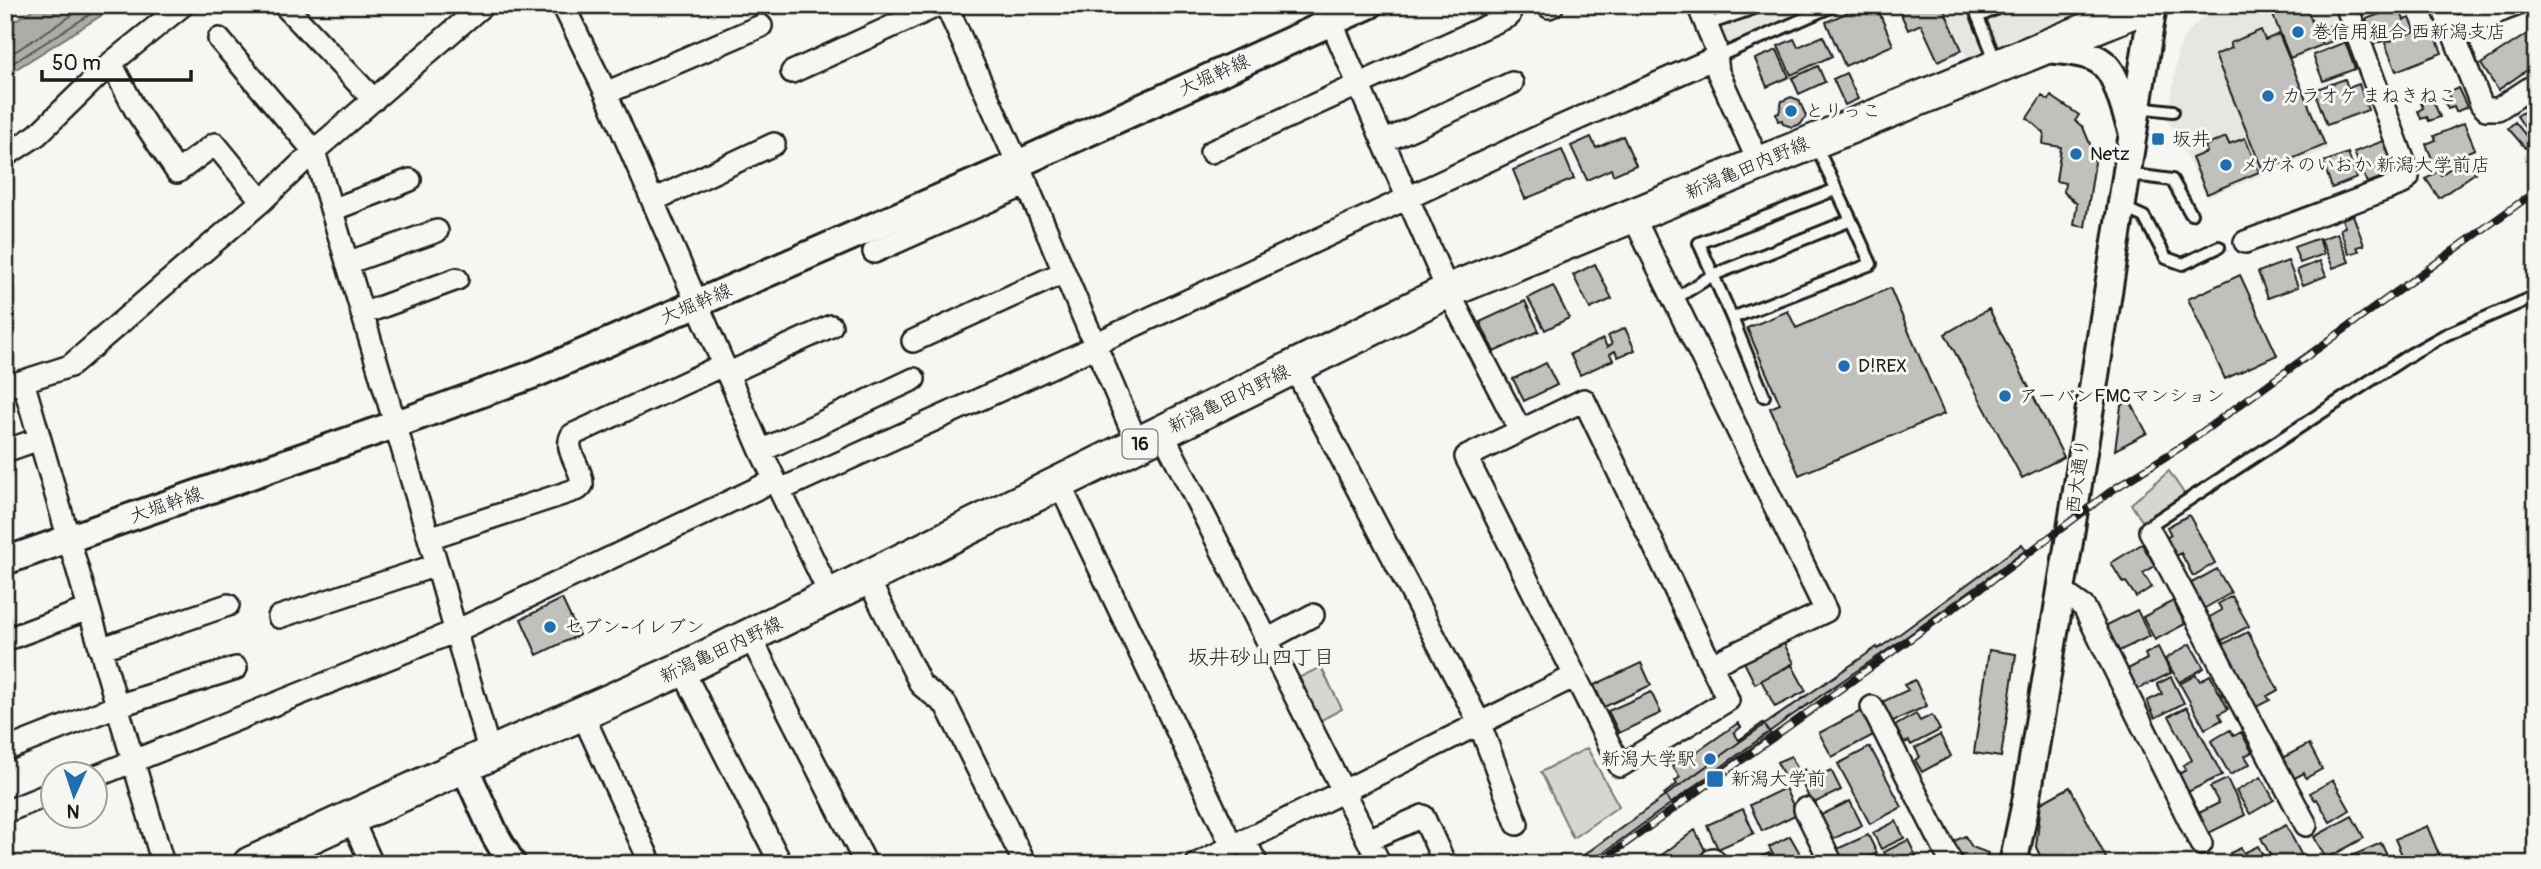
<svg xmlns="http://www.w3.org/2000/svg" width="2541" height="869" font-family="Pangolin,'Klee One',sans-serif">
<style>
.built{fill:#e6e6e2}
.green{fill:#d6d6d2;stroke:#797977;stroke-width:2}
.water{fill:#acaca9;stroke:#727271;stroke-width:2}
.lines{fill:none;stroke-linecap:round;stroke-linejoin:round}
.shore{stroke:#565654;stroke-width:2}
.building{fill:#c0c0bd;stroke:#1c1c1c;stroke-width:2}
.service-casing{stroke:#1c1c1c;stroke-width:16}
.minor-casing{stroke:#1c1c1c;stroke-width:26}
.tertiary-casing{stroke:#1c1c1c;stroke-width:32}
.primary-casing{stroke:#1c1c1c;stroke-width:38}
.service{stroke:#f6f6f2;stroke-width:10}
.minor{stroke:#f6f6f2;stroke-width:21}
.tertiary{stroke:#f6f6f2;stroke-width:26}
.primary{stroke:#f6f6f2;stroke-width:33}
.rail-casing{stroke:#1c1c1c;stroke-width:8}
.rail{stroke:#f6f6f2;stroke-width:5;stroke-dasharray:16;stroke-linecap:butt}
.poi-dot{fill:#1f6fb2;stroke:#f6f6f2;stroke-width:2.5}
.labels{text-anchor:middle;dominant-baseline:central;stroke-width:6;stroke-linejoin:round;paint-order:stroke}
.shield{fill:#f6f6f2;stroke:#5d5d5c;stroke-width:2}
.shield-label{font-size:18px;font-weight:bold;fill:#1c1c1c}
.poi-label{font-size:19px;fill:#1c1c1c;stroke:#f6f6f2;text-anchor:start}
.street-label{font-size:19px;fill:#1c1c1c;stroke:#f6f6f2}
.neighbourhood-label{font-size:21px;fill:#1c1c1c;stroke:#f6f6f2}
</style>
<rect width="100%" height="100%" fill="#f6f6f2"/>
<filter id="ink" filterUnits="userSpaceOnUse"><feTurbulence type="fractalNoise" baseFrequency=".0143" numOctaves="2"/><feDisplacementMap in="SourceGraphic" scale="14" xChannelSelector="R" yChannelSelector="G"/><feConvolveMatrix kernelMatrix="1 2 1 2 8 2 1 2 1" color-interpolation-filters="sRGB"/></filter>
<g filter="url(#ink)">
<path class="built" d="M1711 5H1825L1730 48Z
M1943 5H2094L1967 58Z
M2226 5H2336L2349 37 2292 60 2328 149 2207 197 2168 120 2178 51 2184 37 2205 14Z"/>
<path class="green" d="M2169 471 2185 495 2142 521 2131 504Z
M1321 667 1342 709 1316 723 1294 680Z
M1587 748 1619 806 1573 838 1541 772Z"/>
<path class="water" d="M40 5H118L5 76V27Z"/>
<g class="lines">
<path class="shore" d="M5 58 88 5
M5 68 105 5"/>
</g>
<path class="building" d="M1864 5H1876L1893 45 1845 66 1826 22Z
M1897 5H1942L1962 50 1938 61 1921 24 1908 30Z
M2269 5H2305L2322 45 2290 58Z
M2362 5H2378L2379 8 2365 14Z
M2399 7 2404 20 2410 18 2415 29 2375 44 2366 19Z
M2340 22 2345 36 2322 45 2316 31Z
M2431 25 2442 53 2396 71 2385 43Z
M2536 28V64L2498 90 2481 64Z
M2261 30 2265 40 2279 34 2325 145 2263 171 2215 55 2232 48 2230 43Z
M1823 36 1832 56 1791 75 1778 46 1794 39 1798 47Z
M2345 42 2355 69 2323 81 2313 55Z
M1777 50 1789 77 1767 87 1755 59Z
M1818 66 1825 82 1799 94 1792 78Z
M1846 73 1858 99 1845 105 1833 79Z
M2345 79 2348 88 2359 84 2368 110 2327 125 2314 90Z
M2458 88 2467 107 2456 112 2454 107 2448 109 2444 101 2450 98 2447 93Z
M2042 96 2049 100 2051 96 2079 115 2075 121 2083 127 2090 144 2095 162 2085 227 2074 225 2077 204 2064 192 2065 183 2056 181 2061 147 2043 144 2044 133 2027 118Z
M1791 97 1799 100 1806 116 1801 124 1792 127 1783 124 1782 120 1778 121 1776 114 1779 113 1782 101Z
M2432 98 2440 117 2429 121 2427 117 2421 119 2418 111 2423 108 2421 103Z
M2536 104V140L2534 141 2517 116Z
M2515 122 2532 143 2525 148 2508 128Z
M2464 123 2475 149 2435 166 2426 144 2436 140 2434 136Z
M1623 136 1636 165 1613 175 1611 169 1587 180 1571 146 1591 137 1596 148Z
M2226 137 2229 144 2245 138 2259 172 2207 194 2192 158 2207 152 2205 146Z
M2386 140 2399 171 2367 183 2354 152Z
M1562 150 1574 179 1525 199 1513 170Z
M2348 153 2357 178 2332 188 2323 162Z
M2464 158 2475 173 2439 198 2426 179 2438 171 2441 175Z
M2353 215 2364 245 2357 247 2359 251 2349 254 2340 229 2345 227 2342 219Z
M2337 233 2349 262 2333 268 2321 239Z
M2319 238 2324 254 2300 263 2294 247Z
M2288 261 2298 287 2268 298 2258 272Z
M2320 261 2326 276 2303 285 2297 270Z
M1595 264 1612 299 1590 309 1573 275Z
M2240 275 2277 355 2225 379 2188 299Z
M1553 286 1569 318 1545 330 1528 298Z
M1890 288 1944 414 1799 475 1770 408 1780 404 1747 328 1788 311 1796 328Z
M1525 301 1539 331 1494 352 1480 322Z
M1989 309 2064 457 2022 478 1945 334Z
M1625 328 1635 350 1618 357 1615 351 1610 354 1613 360 1580 375 1570 354 1603 339 1607 347 1612 344 1608 336Z
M1546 363 1557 385 1524 401 1513 379Z
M2130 401 2147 433 2115 450 2121 406Z
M2189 515 2215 563 2193 576 2181 553 2173 558 2162 540 2171 535 2167 527Z
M2022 544 2026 550 1909 635 1787 719 1588 864H1580L1587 859 1584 855 1741 741 1877 647 1878 649 1901 633Z
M2142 544 2155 566 2143 573 2152 587 2136 597 2126 582 2123 583 2111 563Z
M2217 569 2231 593 2200 611 2186 586Z
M2232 596 2249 626 2221 641 2208 618 2222 610 2218 604Z
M562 599 579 635 537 655 521 619Z
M2173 601 2185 624 2155 640 2143 617Z
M2137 610 2150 636 2115 653 2103 627Z
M2248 632 2278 690 2267 696 2270 700 2254 708 2221 645Z
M1781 638 1794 663 1755 684 1742 658Z
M2190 644 2204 668 2179 682 2165 659Z
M2158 647 2171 673 2136 690 2126 670 2147 659 2145 654Z
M1989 650 2016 654 2001 757 1974 753Z
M1641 663 1651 685 1604 707 1594 685Z
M1792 665 1806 691 1775 707 1761 680Z
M2196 675 2200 681 2210 675 2228 709 2219 714 2222 720 2205 729 2180 684Z
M2171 677 2184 703 2155 718 2147 701 2162 694 2157 684Z
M1915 680 1927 706 1891 722 1882 702 1908 690 1904 685Z
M1651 692 1661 713 1619 733 1608 711Z
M2187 707 2222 775 2184 794 2175 776 2186 770 2183 765 2192 760 2169 716Z
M1865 709 1877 733 1832 757 1819 733Z
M1916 714 1920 721 1932 715 1940 730 1911 745 1909 741 1904 743 1895 726Z
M1738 723 1741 727 1734 733 1739 740 1763 723 1771 734 1672 805 1664 794 1677 784 1675 781 1680 777 1672 766 1696 748 1698 751Z
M2230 730 2234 736 2241 732 2252 752 2245 756 2250 764 2230 775 2211 741Z
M1940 735 1951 756 1922 772 1915 760 1920 757 1915 748Z
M2309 744 2322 769 2306 778 2304 773 2293 779 2282 758Z
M1870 747 1902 807 1870 824 1838 764Z
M1791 756 1799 772 1785 778 1777 762Z
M1805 769 1810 780 1831 770 1841 790 1812 804 1797 773Z
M2261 777 2274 800 2250 814 2236 791Z
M2227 779 2245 815 2209 833 2199 813 2219 803 2210 787Z
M2333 780 2350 810 2330 822 2317 799 2315 800 2310 793Z
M2070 787 2109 864H2044L2036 847 2041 803Z
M1785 788 1797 814 1762 831 1750 805Z
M1850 801 1862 825 1829 841 1817 817Z
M1743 809 1754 833 1718 849 1707 825Z
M2352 816 2364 838 2326 859 2314 837Z
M1896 821 1904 838 1881 849 1873 833Z
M2286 825 2306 864H2275L2261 838Z
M2427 826 2443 864H2406L2395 839Z
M1695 830 1712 864H1662L1659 857Z
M1868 835 1877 853 1856 864 1851 861 1844 864 1837 849Z
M1790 836 1806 864H1778L1769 847Z
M1965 836 1972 847 1988 853 1985 864H1960L1950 843Z
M1908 840 1917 858 1906 864H1890L1884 852Z
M2381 843 2391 864H2341L2340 861Z
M2258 846 2267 864H2226L2233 860 2230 853 2241 848 2244 853Z
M1769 853 1774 864H1747Z"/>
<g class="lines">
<g class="service-casing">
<path id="service" d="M1973 5 1997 64
M1978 17 2004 5
M1706 25 1763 5
M1717 57 1835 5
M2138 107 2173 111
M2127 174 2172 180 2191 214
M1837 189 1699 243 1732 318 1871 264 1851 220
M2122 207 2144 217 2166 258 2183 264 2219 247
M1673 300 1713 275 1851 220 1816 146
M1732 318 1764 396
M2150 531 2153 523 2411 354 2445 335 2536 296"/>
</g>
<g class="minor-casing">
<path id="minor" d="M284 5 374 100
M563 5 606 93 761 451 831 597
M946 5 1018 164 1138 445
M1324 5 1448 291 1520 430
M1698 5 1715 46 1718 72 1759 163
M2442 5 2481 104 2486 109H2498L2536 84
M1549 7 1553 5
M2452 29 2516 5
M219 39 314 151 437 565 490 754
M111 63 135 109 177 172 215 144 262 201
M792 72 939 5
M606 93 761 26
M1383 142 1512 83
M1211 152 1509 16
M5 156 37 135 111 63 183 5
M654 200 774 144
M332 210 410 180
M1633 216 1826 611 1711 665
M2245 242 2403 183 2408 177 2407 170 2346 5
M874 252 1027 184
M347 263 437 231
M362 314 457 279
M913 341 1064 272
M1294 367 1479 722 1517 824
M727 374 831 326
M23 381 163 864
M5 387 70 366 262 201 314 151 483 5
M1584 400 1728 700 1620 766 1466 457Z
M1162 432 1380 864
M5 451 39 439
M761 451 914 379
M1060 485 1232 846
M780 490 1084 352 1095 344 1555 129 1717 57
M2150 531 2306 825
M429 538 578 489 582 485C583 468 563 451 572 435L723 365
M868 579 921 685 946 705 1025 864
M2060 590 2084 607 2201 844
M279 617 437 565
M750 636 866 864
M5 640 88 609
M1267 640 1313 615
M100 649 228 605
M682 669 781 864
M1872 707 1952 864
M582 713 651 864
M5 750 117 706 236 668
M94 777 456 631 775 480
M1805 809 1832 864
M5 812 52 793
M351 818 372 864
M1244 840 1257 864
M1368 840 1423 816 1445 864
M1713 859 1716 864
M1197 864 1575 676"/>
</g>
<g class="tertiary-casing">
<path id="tertiary" d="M2044 49C2117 53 2110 67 2132 130
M5 561 394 425 537 373 1018 164 1369 5
M464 766 495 835 512 864
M2013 864 2026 802 2068 548 2153 5"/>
</g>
<g class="primary-casing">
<path id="primary" d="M250 864 490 754 682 669 1448 291 2148 5"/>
</g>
<use href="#service" class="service"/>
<use href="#minor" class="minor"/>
<use href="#tertiary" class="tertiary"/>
<use href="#primary" class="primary"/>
<g class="rail-casing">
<path id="rail" d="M1597 864 1988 583 2114 489 2187 443 2536 191"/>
</g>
<use href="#rail" class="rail"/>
</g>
</g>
<g class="poi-dot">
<circle cx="2298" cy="32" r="7"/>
<circle cx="2268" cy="96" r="7"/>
<circle cx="1791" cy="111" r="7"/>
<rect x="2151" y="132" width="14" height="14" rx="3.5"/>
<circle cx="2076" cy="154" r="7"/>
<circle cx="2226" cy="165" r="7"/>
<circle cx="1844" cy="366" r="7"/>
<circle cx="2005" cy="396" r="7"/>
<circle cx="550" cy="627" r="7"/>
<circle cx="1710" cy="759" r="7"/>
<rect x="1706" y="770" width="18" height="18" rx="3.5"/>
</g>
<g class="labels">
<rect class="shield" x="1122.5" y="429.5" width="35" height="29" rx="5"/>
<g class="shield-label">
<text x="1140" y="444">16</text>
</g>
<g class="poi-label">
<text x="2312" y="32">巻信用組合 西新潟支店</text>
<text x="2282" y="96">カラオケ まねきねこ</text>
<text x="1805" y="111">とりっこ</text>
<text x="2172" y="139">坂井</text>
<text x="2090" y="154">Netz</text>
<text x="2240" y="165">メガネのいおか 新潟大学前店</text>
<text x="1858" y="366">D!REX</text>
<text x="2019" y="396">アーバンFMCマンション</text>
<text x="564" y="627">セブン-イレブン</text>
<text x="1696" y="759" text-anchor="end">新潟大学駅</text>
<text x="1731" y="779">新潟大学前</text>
</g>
<g class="street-label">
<text transform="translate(1214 75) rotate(-24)">大堀幹線</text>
<text transform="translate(1747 168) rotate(-23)">新潟亀田内野線</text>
<text transform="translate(696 304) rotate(-23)">大堀幹線</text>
<text transform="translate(1229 399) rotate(-26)">新潟亀田内野線</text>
<text transform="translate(2078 476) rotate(-82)">西大通り</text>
<text transform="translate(166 505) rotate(-19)">大堀幹線</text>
<text transform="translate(721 650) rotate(-25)">新潟亀田内野線</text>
</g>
<g class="neighbourhood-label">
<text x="1261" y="657">坂井砂山四丁目</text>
</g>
</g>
<rect width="2541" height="869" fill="none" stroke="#f6f6f2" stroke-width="28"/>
<rect x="14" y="14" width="2513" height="841" fill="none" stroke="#1c1c1c" stroke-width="2.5" filter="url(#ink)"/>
<g transform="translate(74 795) rotate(183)"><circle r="33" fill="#f6f6f2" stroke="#9f9f9c" stroke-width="2"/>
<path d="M0-5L12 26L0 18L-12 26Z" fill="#1f6fb2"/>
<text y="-10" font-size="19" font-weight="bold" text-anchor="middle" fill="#1c1c1c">N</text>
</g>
<path d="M42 70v10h149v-10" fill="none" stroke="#1c1c1c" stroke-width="3.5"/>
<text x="52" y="70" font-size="21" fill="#1c1c1c" stroke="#f6f6f2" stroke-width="5" paint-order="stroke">50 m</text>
</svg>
